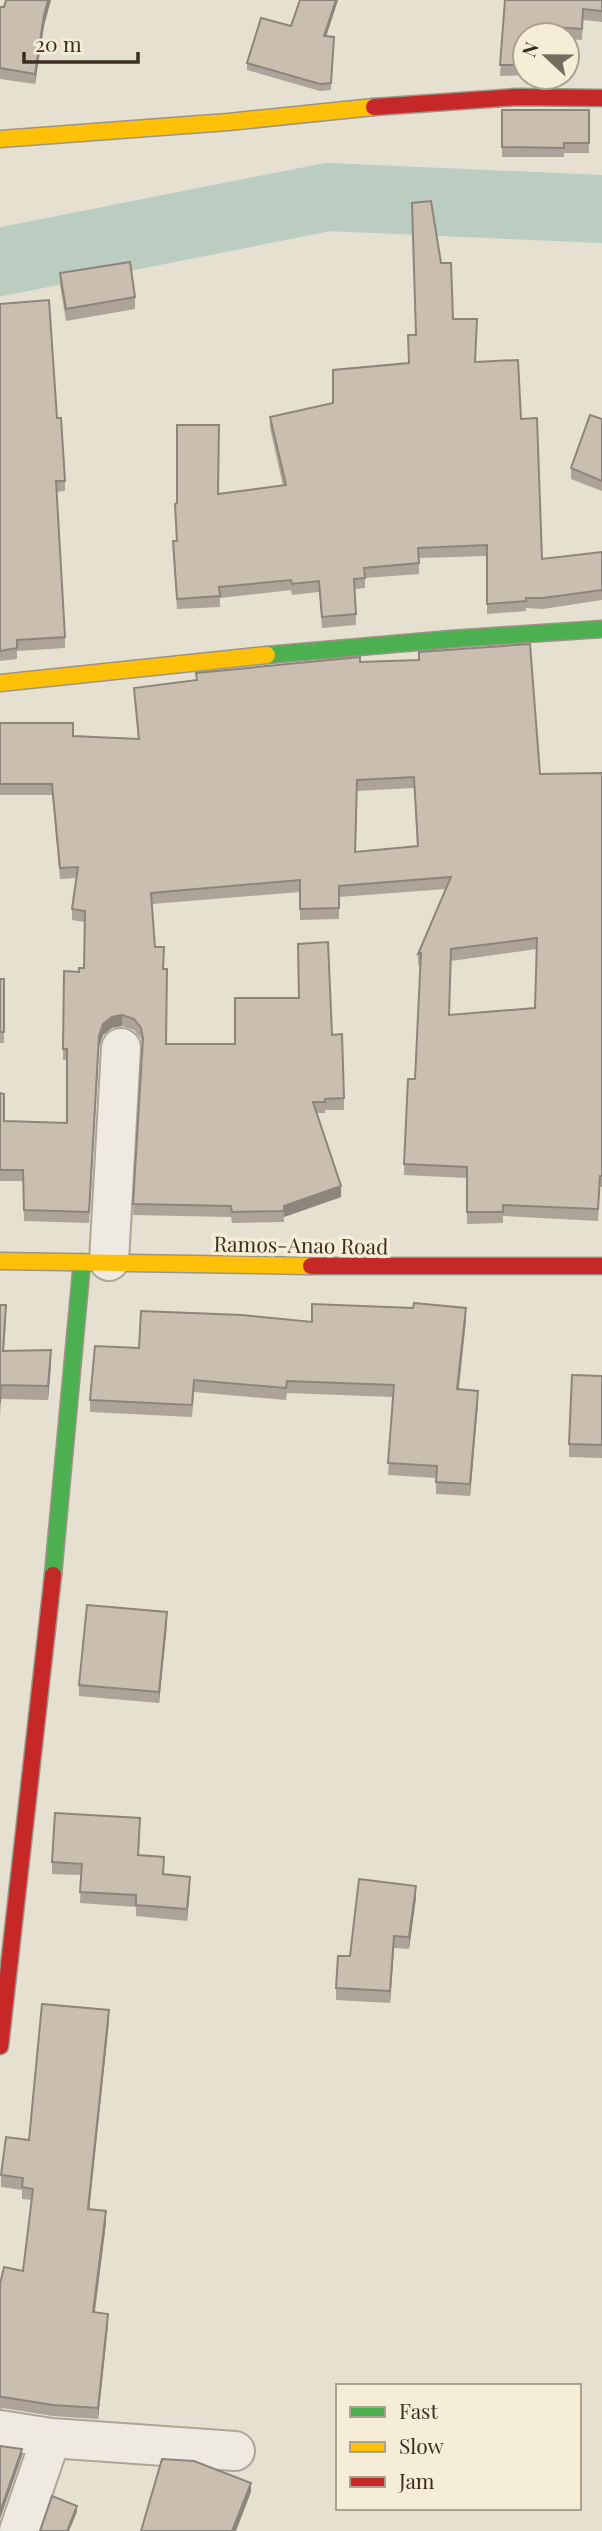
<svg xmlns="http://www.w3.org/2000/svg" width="602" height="2531" font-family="'Playfair Display',serif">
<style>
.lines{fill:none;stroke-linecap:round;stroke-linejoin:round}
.river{stroke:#bbccc1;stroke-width:68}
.street-casing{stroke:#aca599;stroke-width:42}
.fast-casing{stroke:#9c9488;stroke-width:19}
.slow-casing{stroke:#9c9488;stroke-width:19}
.jam-casing{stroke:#9c9488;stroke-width:19}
.street{stroke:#eeeae2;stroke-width:38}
.fast{stroke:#4caf50;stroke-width:16}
.slow{stroke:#ffc107;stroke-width:16}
.jam{stroke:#c62828;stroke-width:16}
.wall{fill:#aea398;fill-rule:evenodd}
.shaded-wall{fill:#8d857c}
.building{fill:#cabeb1;stroke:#8d857c;stroke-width:2;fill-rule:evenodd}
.labels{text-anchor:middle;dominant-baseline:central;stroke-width:7;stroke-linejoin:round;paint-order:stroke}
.street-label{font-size:21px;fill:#3c2d20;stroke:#f6edd7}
</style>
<rect width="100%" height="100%" fill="#e6e0d0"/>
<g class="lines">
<path class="river" d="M0 262 328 197 602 209"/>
<g class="street-casing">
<path id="street" d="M109 1261 121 1048
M0 2430 51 2438 235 2451
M19 2531 51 2438"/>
</g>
<g class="fast-casing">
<path id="fast" d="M267 655 451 639 602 629
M53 1575 82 1262"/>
</g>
<g class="slow-casing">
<path id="slow" d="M0 139 228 122 374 107
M0 683 267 655
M0 1261 311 1266"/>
</g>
<g class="jam-casing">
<path id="jam" d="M374 107 517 97 602 98
M311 1266H602
M0 2046 53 1575"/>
</g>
<use href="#street" class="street"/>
<use href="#fast" class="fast"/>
<use href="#slow" class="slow"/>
<use href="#jam" class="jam"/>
</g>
<path class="wall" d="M300 0H338L326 36 334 37 331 90 320 91 247 70V63L291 26Z
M505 0H602V22L583 20 582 40 567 39V35H525V75L500 76Z
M0 7 44 26 35 84 0 79Z
M502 110H589V153H564V157H502Z
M441 263 453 319 476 362 521 419 542 559 602 552V600L543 609 526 608V611L487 614V556L419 558V574L365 578V588L355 589 356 625 322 628 319 592 292 595 291 590 220 598V607L177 609 173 552V541H176L175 504 219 494 283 486 270 428V417L333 403 409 363 408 335H416Z
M60 273 135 297V309L66 321 60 285Z
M0 304 57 418 65 481V491L56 492 65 637V648L17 651V659L0 661Z
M602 419V491L571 479V468Z
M360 662 540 774 602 773V1187H600L598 1221 503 1216V1223L467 1224V1178L404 1175V1164L415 1079 421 965H418V954L446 889 339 897V919L300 920V892L152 904 155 947 163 969 166 1044H235L332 1035 344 1098V1110H325V1113H316L341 1197 284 1217V1222L232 1223 231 1217 133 1215 142 1047 141 1039 134 1030 122 1026 112 1028 103 1035 99 1047 89 1223 24 1221 23 1181H0V1093L4 1121 67 1123V1060H63L64 971 79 972 84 968 85 922 72 920V909L76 878 60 879 52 795H0V723L73 736 138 739 134 688 196 680V673ZM414 788 417 846 356 852 357 791ZM537 949 535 1008 449 1015 451 961Z
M0 979H4V1043H0Z
M0 1305 6 1319 4 1351 51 1364 48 1400 1 1399 0 1417Z
M466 1320 459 1389 478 1403 470 1496 436 1494V1478L388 1475 393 1397 287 1393 286 1400 194 1392 192 1417 90 1412V1400L139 1348 312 1322Z
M602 1376V1458L569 1457V1444Z
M167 1624 159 1703 79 1696V1685Z
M140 1829 139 1855 164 1868V1875L190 1888 187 1921 136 1916V1907L80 1903 81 1875 52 1874V1862Z
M416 1898 409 1949 394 1948 390 2003 336 2000V1988L350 1956Z
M109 2021 89 2209 106 2223 95 2312 108 2325 98 2419 53 2416 3 2408 0 2409V2284L23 2271 32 2200 22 2199V2190L1 2187V2175L29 2140Z"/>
<path class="shaded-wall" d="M48 0H51L44 26 35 84V74L44 15Z
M336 0H338L324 43V36Z
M122 1015V1026L112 1028 103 1035 99 1047 89 1223 99 1036 103 1024 112 1017Z
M341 1186V1197L284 1217V1206Z
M466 1308V1320L457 1401V1389Z
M51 1350V1364L48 1400V1386Z
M478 1391V1403L470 1496V1484Z
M167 1612V1624L159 1703V1692Z
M190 1877V1888L187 1921V1909Z
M416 1886V1898L409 1949V1937Z
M394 1936V1948L390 2003V1991Z
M109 2010V2021L88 2221V2209Z
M106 2211V2223L93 2324V2312Z
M108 2314V2325L98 2419V2408Z
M22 2449V2456L0 2519V2512Z
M251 2483V2492L236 2531H232Z
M77 2506V2512L69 2531H67Z"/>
<path class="building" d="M6 0H48L44 15 35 74 0 68V7H4Z
M300 0H336L324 36 334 37 331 83 320 84 247 63 261 18 291 26Z
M505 0H602V11L583 9 582 29 543 26V35H525V65H500Z
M502 110H589V143H564V148L502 147Z
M431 201 441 263H451L453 319H477L475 362 518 360 521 419 537 418 542 559 602 552V590L543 598H526V601L487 604V545L418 548 419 563 364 568 365 578 354 579 356 614 322 617 319 581 292 584 291 580 219 587 220 596 177 599 173 541H177L175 504 177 503V425H219L218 494 286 485 270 417 333 403V370L409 363 408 335H416L412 203Z
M130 262 135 297 66 309 60 273Z
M49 300 57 418H61L65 481H56L65 637 17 640V648L0 651V304Z
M590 415 602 419V481L571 468Z
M530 644 540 774 602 773V1176H600L598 1209 503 1205V1212H467V1167L404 1164 408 1079H415L421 953 418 954 451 877 339 886V908L300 909V880L151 893 155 947H164L163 969H167L166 1044H235V998H299L298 944 328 942 332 1035 342 1034 344 1098 325 1099V1102H313L341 1186 284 1206V1211L232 1212 231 1206 133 1204 143 1038 141 1028 134 1019 122 1015 112 1017 103 1024 99 1036 89 1212 24 1210 23 1170H0V1093L4 1094V1121L67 1123V1049H63L64 971 79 972V968H84L85 911 72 909 78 867 60 868 52 784H0V723H73V736L139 739 134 688 197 680 196 673 360 657V662L419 660V652ZM414 777 418 846 355 852 357 780ZM537 938 535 1008 449 1015 451 949Z
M0 979H4V1032H0Z
M414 1303 466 1308 457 1389 478 1391 470 1484 436 1482 437 1466 388 1463 394 1385 287 1381 286 1388 194 1380 192 1405 90 1400 95 1346 139 1348 141 1311 242 1315 312 1322V1304L413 1308Z
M0 1305H6L3 1351 51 1350 48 1386 1 1385 0 1403Z
M572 1375 602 1376V1445L569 1444Z
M87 1605 167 1612 159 1692 79 1685Z
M55 1813 140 1818 138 1855 164 1857 163 1874 190 1877 187 1909 136 1905V1895L80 1892 82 1864 52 1862Z
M359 1879 416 1886 409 1937 394 1936 390 1991 336 1988 338 1956H350Z
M42 2004 109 2010 88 2209 106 2211 93 2312 108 2314 98 2408 53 2405 3 2397H0V2284L4 2267 23 2271 33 2189 22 2187 23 2178 1 2175 6 2137 29 2140Z
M0 2446 22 2449 0 2512Z
M162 2459 194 2461 251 2483 232 2531H141Z
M52 2496 77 2506 67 2531H40Z"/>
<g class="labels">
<g class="street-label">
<text transform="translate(301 1244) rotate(1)">Ramos-Anao Road</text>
</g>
</g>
<rect x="336" y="2384" width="245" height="126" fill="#f6edd7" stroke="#aca08e" stroke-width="2"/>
<rect x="350" y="2407" width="35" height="10" fill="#4caf50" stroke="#aca08e" stroke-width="2"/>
<text x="399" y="2419" font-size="21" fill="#3c2d20">Fast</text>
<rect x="350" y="2442" width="35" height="10" fill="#ffc107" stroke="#aca08e" stroke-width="2"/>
<text x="399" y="2454" font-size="21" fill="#3c2d20">Slow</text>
<rect x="350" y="2477" width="35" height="10" fill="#c62828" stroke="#aca08e" stroke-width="2"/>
<text x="399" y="2489" font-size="21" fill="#3c2d20">Jam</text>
<g transform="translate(546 56) rotate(292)"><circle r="33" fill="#f6edd7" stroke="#aca08e" stroke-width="2"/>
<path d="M0-5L12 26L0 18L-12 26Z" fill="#786c5e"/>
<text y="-10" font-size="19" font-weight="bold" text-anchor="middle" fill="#3c2d20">N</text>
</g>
<path d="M24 52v10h114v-10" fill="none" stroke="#3c2d20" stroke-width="3.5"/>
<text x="35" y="52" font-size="21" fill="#3c2d20" stroke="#f6edd7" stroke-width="5" paint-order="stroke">20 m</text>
</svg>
